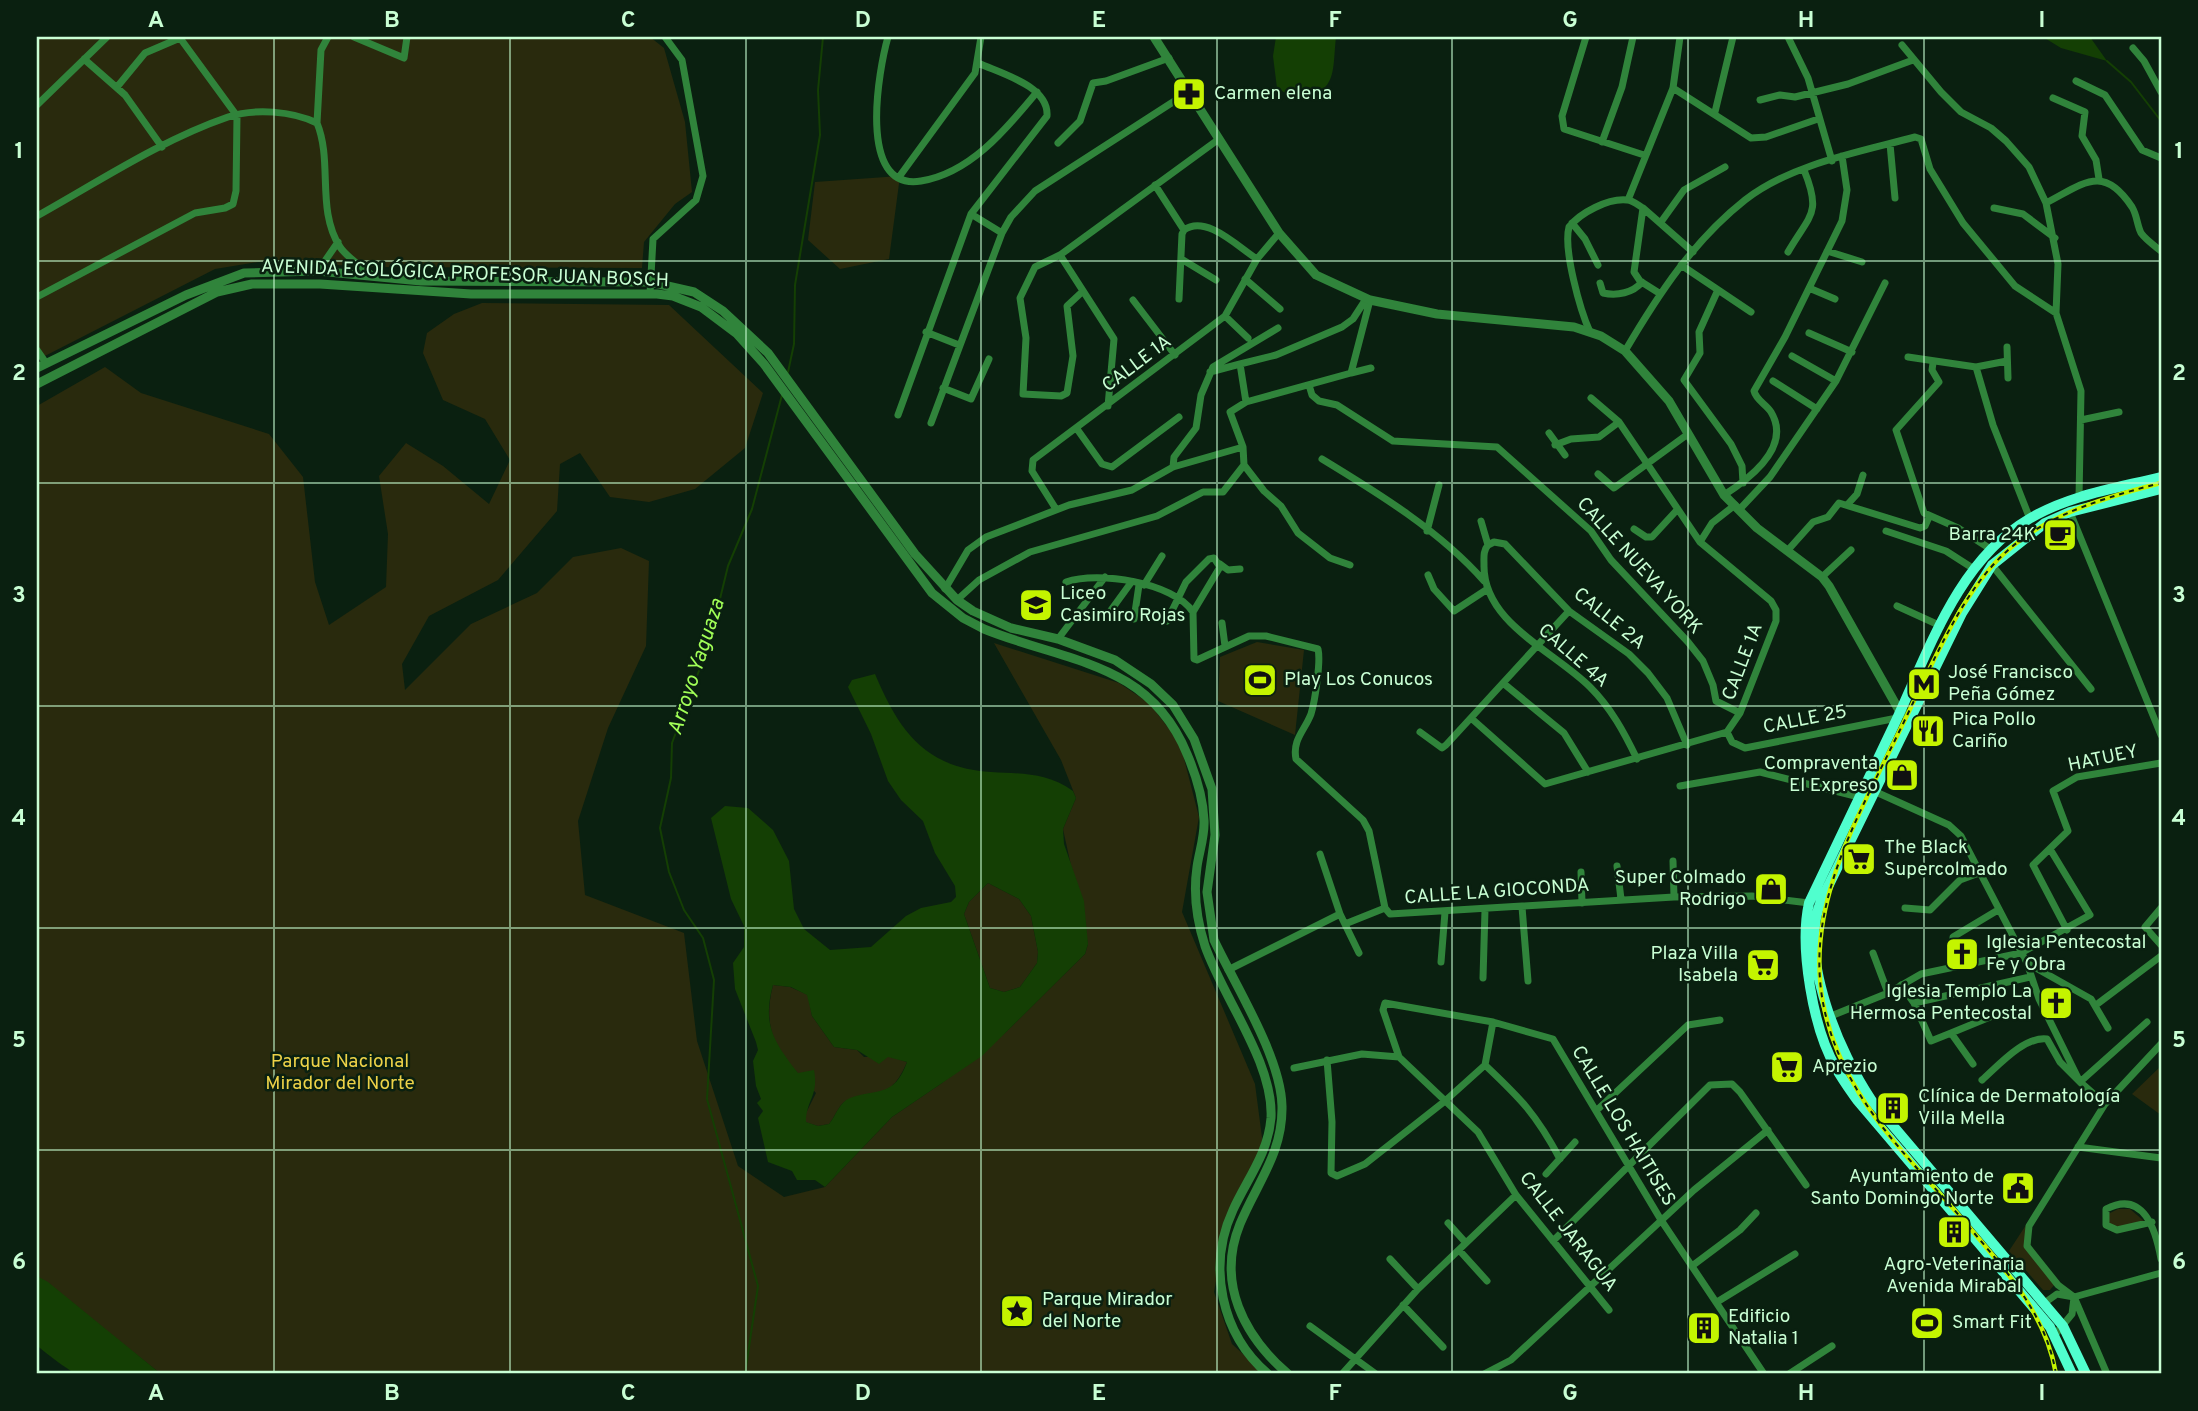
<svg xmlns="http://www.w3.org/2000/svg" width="2198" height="1411" font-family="Overpass,sans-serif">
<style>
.green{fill:#292a0d}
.water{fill:#143f04;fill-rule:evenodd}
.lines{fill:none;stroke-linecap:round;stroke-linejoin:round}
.stream{stroke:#143f04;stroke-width:2}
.minor{stroke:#30843b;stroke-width:7}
.tertiary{stroke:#30843b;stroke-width:9}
.primary{stroke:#50ffce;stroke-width:10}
.rail-casing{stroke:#c4f400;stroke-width:4.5}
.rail{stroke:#0a2010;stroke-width:2;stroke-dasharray:5;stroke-linecap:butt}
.grid{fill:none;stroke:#c9ffd4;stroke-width:2;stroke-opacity:0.55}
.labels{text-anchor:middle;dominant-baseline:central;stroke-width:5;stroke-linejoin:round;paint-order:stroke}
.poi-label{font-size:19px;fill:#c9ffd4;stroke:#0a2010;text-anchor:start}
.street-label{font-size:19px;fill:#c9ffd4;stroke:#0a2010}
.park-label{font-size:19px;fill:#ecd248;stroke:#0a2010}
.water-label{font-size:21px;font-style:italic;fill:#a1ff57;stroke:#0a2010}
.neatline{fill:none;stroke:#c9ffd4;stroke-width:2.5}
.grid-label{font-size:23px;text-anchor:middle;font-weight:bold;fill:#c9ffd4}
</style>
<rect width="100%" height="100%" fill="#0a2010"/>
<path class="green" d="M37 37H650L664 48 685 122 692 192 675 204 644 242 642 268 355 267 321 263 258 262 215 269 37 360Z
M900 176 889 259 840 269 808 240 815 182Z
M482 303 669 305 763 393 745 448 695 489 649 502 610 497 580 453 560 464 557 511 498 580 429 616 402 664 405 690 471 624 537 593 573 557 621 548 649 561 646 646 608 728 578 821 585 895 684 933 697 1041 738 1166 784 1197 825 1187 892 1117 942 1083 1006 1032 1085 954 1088 944 1063 829 1076 798 1061 760 994 643 1119 683 1149 703 1180 743 1199 817 1182 912 1255 1084 1263 1145 1226 1226 1214 1292 1232 1344 1265 1374H161L37 1276V406L105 367 141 393 269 434 303 477 315 582 329 625 386 587 388 534 379 476 406 443 443 466 489 504 510 460 485 419 443 400 423 353 427 333 454 314Z
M1257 642 1304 650 1295 735 1218 701 1220 657Z
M988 883 1019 899 1031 916 1038 952 1037 963 1020 987 1004 992 990 988 964 914 969 902Z
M773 985 790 987 808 995 812 1016 834 1047 857 1050 864 1057 888 1056 907 1062C890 1101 881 1087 850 1099 839 1102 836 1116 829 1124L818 1126 805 1122 806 1113 816 1093C782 1056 760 1037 773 985Z
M2161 1066V1115L2132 1094Z
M2118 1209H2130L2144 1221 2115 1228 2108 1222V1214Z
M2026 1225 2025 1243 2055 1284 2050 1290H2043L2009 1251Z"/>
<path class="water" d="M1276 37H1336C1332 74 1338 91 1297 100L1277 88 1273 56Z
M2043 37H2090L2107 61 2061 48Z
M875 674C899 731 925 768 991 772 1022 774 1046 772 1073 791L1076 798 1063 829 1064 844 1084 901 1088 944 1085 954 982 1056 892 1117 825 1187 815 1180H797L792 1171 768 1162 758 1118 763 1111 757 1103 761 1099 756 1086 753 1061 758 1050 756 1042 735 989 733 963 744 947V926L731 899 711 818 725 806 748 808 773 830 789 861 794 909 804 929 830 950 871 947 906 916 921 908 951 902 956 897 955 886 935 853 923 821 901 800 888 781 871 734 848 687 852 680ZM988 883 1019 899 1031 916 1038 952 1037 963 1020 987 1004 992 990 988 964 914 969 902ZM773 985 791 987 807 995 812 1016 834 1047 857 1050 879 1064 888 1057 907 1062C894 1098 878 1088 850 1098 839 1102 836 1116 829 1124L818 1126 806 1122C806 1100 819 1096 814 1070L798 1073C774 1042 762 1025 773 985Z
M37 1276 48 1282 161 1374C140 1374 95 1379 77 1374 72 1373 41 1350 37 1345Z"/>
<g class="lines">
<path class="stream" d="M2107 61 2131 82 2161 121
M788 372 794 344 795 285 820 135 818 90 823 37
M745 1374 758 1286 707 1099 714 980 703 938 684 910 669 872 660 828 671 778 672 743 709 644 728 566 752 509 782 395"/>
<path class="minor" d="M354 37 404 58 407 37
M888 37C879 68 856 192 921 181 971 173 1007 128 1037 92
M1586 37 1562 116 1564 129 1644 155
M1788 37 1808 78 1832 161
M1902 45 1941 92 1961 112 1991 128 2006 141 2029 167 2046 203 2058 264 2056 313 2081 391 2079 498
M2133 48 2144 61 2161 92
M84 59 125 95 162 147
M2076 81 2105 95 2142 150 2161 158
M1673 88 1751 138 1766 137 1818 119
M2053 98 2085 112 2082 136 2096 160 2099 179
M1760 100 1780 95 1795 97 1848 84 1913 60
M37 105 107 37
M1715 112 1733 37
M317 123 321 50 328 37
M1602 142 1622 87 1633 37
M1058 143 1080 121 1093 83 1106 81 1169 58
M1890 144 1895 198
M899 177 975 73 981 37
M1155 185 1184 230 1182 234 1179 299
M1628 200 1673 88 1680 37
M2046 203C2083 184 2103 163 2132 207 2137 215 2137 225 2141 233 2146 240 2155 246 2161 251
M1994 208 2023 214 2055 238
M971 214 1002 233
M37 216C98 182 161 140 228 117 255 108 292 111 317 123 333 162 316 210 340 247 347 258 363 267 373 276
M1661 222 1684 190 1725 167
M1572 223 1585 239 1598 265
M1184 230C1206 214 1238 247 1257 259
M1827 251 1862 262
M1788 252C1810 214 1822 214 1804 170
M1060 255 1114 339 1108 406
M1183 260 1216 280
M1681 265 1751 312
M318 271 338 242
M1245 279 1280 309
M1600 283 1603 293C1617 296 1633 293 1642 282
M1809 288 1835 299
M1082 292 1067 306 1073 356 1067 393 1061 396 1023 394 1026 338 1020 298 1035 267 1060 255 1219 139
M1717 292 1699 332 1700 353 1684 380 1731 444 1742 466 1743 483
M1659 293 1640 281 1634 272 1643 208 1693 252
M650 294 653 239 696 200 703 176 682 60 665 37
M37 297 195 213 225 208 233 204 236 191 237 116 180 38 145 53 117 87
M1133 300 1175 355
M1225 316 1248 338
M926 332 959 345
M1590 332C1580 310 1563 249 1569 227 1580 213 1608 198 1627 200 1632 200 1638 205 1643 208
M1809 333 1852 352
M2007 347 2008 378
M37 350 46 363
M1625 351C1658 295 1693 241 1745 200 1791 164 1860 152 1915 137L1921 139 1930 169 1963 223 2015 286 2056 313
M1792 356 1836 381
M1908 357 1976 367 2007 361
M1933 363 1932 370 1939 382 1896 430 1924 513 1958 528 1992 550
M1976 367 1993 425 2030 519
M1210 372 1240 364
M1351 373 1371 368
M1773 381 1817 409
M1309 385 1312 395 1319 401 1337 405 1393 441 1497 447 1591 531 1611 560 1688 642 1703 661 1713 685 1716 701 1740 713
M943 388 971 399 989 359
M1246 402 1240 364 1276 355 1342 327 1353 319 1366 299
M898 415 971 214 1047 116C1049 86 1002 74 978 63
M2081 420 2119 412
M931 423 1002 233 1011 217 1035 191 1190 91
M1077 429 1102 464 1112 467 1179 417
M1549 433 1565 455
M1555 445 1571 439 1599 437 1619 422
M1322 459C1378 493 1440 531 1484 581
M1244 465 1243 447 1230 412 1246 402 1351 373 1370 300
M1244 465 1264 491 1281 506 1298 533 1330 558 1350 565
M1173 467 1174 457 1196 428 1201 395 1213 367 1278 328
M1598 474 1614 488 1688 434
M1724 495C1749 479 1792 447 1771 412 1766 404 1756 400 1754 391L1785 337 1842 221 1847 190 1842 156
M1848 504 1857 494 1863 475
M1056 509 1032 471 1033 460 1225 316 1257 259 1279 233
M1739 510 1770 477 1836 381 1885 283
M2070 512 2161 735
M1481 521 1488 545
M1634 529 1646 537H1652L1676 511
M1427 531 1439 485
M1886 531 1946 551 1974 569
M1700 542 1712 523 1735 505
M1488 545 1494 542 1505 544 1569 611 1629 654 1648 673 1667 698 1687 745
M1488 545C1483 551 1484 557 1484 565 1483 623 1554 651 1590 687 1611 708 1624 732 1637 759
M1788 550 1813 522 1828 517 1839 503 1920 528 1925 526 1929 517
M1220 564 1228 570 1240 569
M1992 565 2091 689
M1428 575 1434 589 1454 611 1486 590
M1822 577 1851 550
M1066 582C1098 571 1173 582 1193 612L1194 659 1197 660 1249 636H1266L1318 649C1321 661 1315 701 1311 714 1305 730 1292 740 1296 759L1363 820 1369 831 1385 908 1390 914 1674 897 1752 896 1809 903
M1144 585 1162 556
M945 589 968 550 986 537 1069 505 1132 490 1173 467 1243 447
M957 600 979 580 1030 552 1157 516 1203 492H1223L1244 465
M1897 606 1941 626
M1106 617 1130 584
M1134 619 1139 585
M1167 621 1186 582 1209 559 1214 558 1220 567 1193 612
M1222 623 1225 646
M1058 639 1105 577
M1503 683 1564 733 1588 772
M1471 718 1545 784 1727 732 1740 713 1776 621V610L1771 601 1700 542 1619 422 1591 398
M1420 732 1442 748 1446 745 1569 611
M1727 732 1732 742 1745 748 1897 718
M1680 786 1760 772 1859 797
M1876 792 1949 825 1961 836 2027 963 2039 999 2080 1082 2105 1104
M1320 854 1340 914 1359 953
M1673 861 1674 897
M1617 866 1621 899
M1581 872 1582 903
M1522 907 1528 981
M1905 908 1930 910 1960 880 1979 873
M2161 908 2145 927 2161 945
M1345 924 1385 908
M2067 930 2033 865 2068 831 2053 791 2077 777 2161 763
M1873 953 1888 993
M1441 962 1445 912
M2027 963 2091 999 2108 1028
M1952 967 1953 937 1998 910
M1228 970 1340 914
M1483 978 1485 910
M1901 985 1914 1003 1931 1041 1951 1033 1973 1064
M1914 1003 2030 977
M2096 1005 2161 956
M1831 1016 1888 993 1921 974 2021 953 2090 915 2050 849
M1951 1033 1990 1017
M1327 1060 1332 1122 1331 1173 1337 1176 1365 1164 1445 1101 1485 1065 1493 1022
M1485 1065C1521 1099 1536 1114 1560 1159
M1294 1068 1362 1054 1399 1057
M1982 1080C1998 1066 2024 1036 2047 1039L2060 1062 2080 1082 2147 1022
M1597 1110 1688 1025 1720 1020
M2078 1147 2161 1158
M1546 1174 1575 1142
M2152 1222 2117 1230 2106 1225V1209C2144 1189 2156 1231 2161 1259
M1448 1223 1466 1243
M1553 1241 1710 1085 1732 1084 1740 1092 1806 1185
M1459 1250 1487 1281
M1390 1259 1418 1289
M1692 1266 1740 1230 1756 1213
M2074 1297 2058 1285 2027 1246 2029 1226 2105 1104 2161 1044
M2074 1297 2107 1374
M1717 1302 1795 1254
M2043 1304 2057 1294 2074 1297 2161 1273
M1403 1305 1443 1347
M1609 1310 1516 1195 1478 1132 1399 1057 1383 1010 1385 1003 1493 1022 1553 1039 1661 1220 1764 1374
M1310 1326 1376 1374
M2054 1336 2072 1314 2074 1298
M1342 1374 1418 1289 1516 1195
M1484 1374 1511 1360 1694 1190 1768 1130
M1789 1374 1832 1346"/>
<path class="tertiary" d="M1154 37 1279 233 1316 275 1370 300 1437 314 1574 327 1601 336 1625 351 1669 401 1724 495 1757 528 1822 577 1829 586 1900 712 1905 714
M37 368 186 295 244 273 318 271 421 281 650 282 694 292 723 311 768 353 915 554 957 600 973 611 1011 628 1058 639 1115 660 1151 684 1173 705 1194 739 1212 789 1215 835 1207 892 1214 940C1235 985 1281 1057 1282 1106 1283 1153 1257 1183 1240 1224 1216 1283 1244 1336 1288 1374
M37 384 217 292 252 284H320L471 294H657L673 296 701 307 737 334 764 364 932 593 963 618 984 629C1065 662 1149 661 1187 754 1196 775 1203 798 1204 820 1205 836 1199 852 1197 867 1193 894 1197 921 1205 946 1223 998 1274 1063 1271 1118 1268 1154 1247 1179 1233 1210 1207 1266 1221 1334 1268 1374"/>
<path class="primary" d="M2072 1374 2050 1327 1857 1100C1850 1090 1842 1079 1836 1068 1813 1029 1799 947 1809 903 1837 844 1866 784 1894 725 1928 653 1957 561 2029 519 2069 495 2117 488 2161 477
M2086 1374 2063 1326 1872 1101C1840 1054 1798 957 1821 901L1962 613 1992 565 2045 523 2070 512 2161 489"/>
<g class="rail-casing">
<path id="rail" d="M2056 1374C2046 1314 2007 1272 1969 1227 1933 1184 1888 1141 1859 1093 1770 948 1850 837 1912 705 1980 562 2002 523 2161 483"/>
</g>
<use href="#rail" class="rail"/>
</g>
<path class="grid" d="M274 37V1374M510 37V1374M746 37V1374M981 37V1374M1217 37V1374M1452 37V1374M1688 37V1374M1924 37V1374M37 261H2161M37 483H2161M37 706H2161M37 928H2161M37 1150H2161"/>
<defs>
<g id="pharmacy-square" transform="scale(1.75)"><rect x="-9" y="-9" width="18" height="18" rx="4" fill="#c4f400" stroke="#0a2010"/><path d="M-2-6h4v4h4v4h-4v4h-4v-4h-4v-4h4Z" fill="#111"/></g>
<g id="cafe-square" transform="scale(1.75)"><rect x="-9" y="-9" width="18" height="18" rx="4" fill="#c4f400" stroke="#0a2010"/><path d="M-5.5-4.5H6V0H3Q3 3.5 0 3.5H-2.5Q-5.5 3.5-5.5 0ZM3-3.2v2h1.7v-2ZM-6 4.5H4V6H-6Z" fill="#111"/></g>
<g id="school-square" transform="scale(1.75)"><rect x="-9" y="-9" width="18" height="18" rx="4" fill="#c4f400" stroke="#0a2010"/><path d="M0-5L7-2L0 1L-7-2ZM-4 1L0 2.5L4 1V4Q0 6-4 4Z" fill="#111"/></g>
<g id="stadium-square" transform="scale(1.75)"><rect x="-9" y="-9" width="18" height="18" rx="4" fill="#c4f400" stroke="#0a2010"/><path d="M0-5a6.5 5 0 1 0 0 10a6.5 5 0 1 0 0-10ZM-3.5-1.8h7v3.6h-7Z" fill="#111"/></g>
<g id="metro-square" transform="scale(1.75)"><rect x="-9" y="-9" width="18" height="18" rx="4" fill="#c4f400" stroke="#0a2010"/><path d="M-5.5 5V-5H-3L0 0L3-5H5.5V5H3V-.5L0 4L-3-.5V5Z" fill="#111"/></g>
<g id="restaurant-square" transform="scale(1.75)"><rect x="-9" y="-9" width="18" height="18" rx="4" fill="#c4f400" stroke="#0a2010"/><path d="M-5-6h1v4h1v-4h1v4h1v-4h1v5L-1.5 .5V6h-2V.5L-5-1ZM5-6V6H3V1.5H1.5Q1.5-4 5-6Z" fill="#111"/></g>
<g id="shop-square" transform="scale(1.75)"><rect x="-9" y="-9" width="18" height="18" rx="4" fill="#c4f400" stroke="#0a2010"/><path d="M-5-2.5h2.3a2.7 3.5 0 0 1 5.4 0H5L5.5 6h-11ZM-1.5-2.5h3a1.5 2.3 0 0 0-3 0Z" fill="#111"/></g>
<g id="supermarket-square" transform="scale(1.75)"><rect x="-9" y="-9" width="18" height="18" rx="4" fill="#c4f400" stroke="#0a2010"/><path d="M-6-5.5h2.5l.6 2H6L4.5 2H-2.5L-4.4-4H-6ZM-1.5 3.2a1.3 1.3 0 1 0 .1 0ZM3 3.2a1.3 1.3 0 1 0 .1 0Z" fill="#111"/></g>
<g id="church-square" transform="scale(1.75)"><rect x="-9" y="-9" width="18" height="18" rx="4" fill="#c4f400" stroke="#0a2010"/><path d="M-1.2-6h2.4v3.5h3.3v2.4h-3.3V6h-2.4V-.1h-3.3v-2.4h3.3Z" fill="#111"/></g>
<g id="building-square" transform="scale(1.75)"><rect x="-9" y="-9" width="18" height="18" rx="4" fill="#c4f400" stroke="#0a2010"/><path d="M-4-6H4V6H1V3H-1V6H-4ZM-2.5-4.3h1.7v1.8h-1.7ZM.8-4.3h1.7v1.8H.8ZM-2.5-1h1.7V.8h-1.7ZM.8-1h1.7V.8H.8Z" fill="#111"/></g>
<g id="civic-square" transform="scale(1.75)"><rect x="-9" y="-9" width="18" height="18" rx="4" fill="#c4f400" stroke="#0a2010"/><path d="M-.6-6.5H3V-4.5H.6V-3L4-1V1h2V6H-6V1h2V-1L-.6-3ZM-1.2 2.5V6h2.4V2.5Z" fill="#111"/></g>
<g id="sight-square" transform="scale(1.75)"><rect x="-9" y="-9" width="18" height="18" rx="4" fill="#c4f400" stroke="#0a2010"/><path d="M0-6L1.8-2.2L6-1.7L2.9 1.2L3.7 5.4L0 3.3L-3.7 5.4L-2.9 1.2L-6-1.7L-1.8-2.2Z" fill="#111"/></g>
</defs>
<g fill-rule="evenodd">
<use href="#pharmacy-square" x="1189" y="94"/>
<use href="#cafe-square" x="2060" y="535"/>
<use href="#school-square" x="1036" y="605"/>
<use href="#stadium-square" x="1260" y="680"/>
<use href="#metro-square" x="1924" y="684"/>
<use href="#restaurant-square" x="1928" y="731"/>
<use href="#shop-square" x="1902" y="775"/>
<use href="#supermarket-square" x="1859" y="859"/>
<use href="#shop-square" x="1771" y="889"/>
<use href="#church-square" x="1962" y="954"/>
<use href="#supermarket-square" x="1763" y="965"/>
<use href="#church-square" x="2056" y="1003"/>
<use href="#supermarket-square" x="1787" y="1067"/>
<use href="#building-square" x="1893" y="1108"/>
<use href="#civic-square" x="2018" y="1188"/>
<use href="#building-square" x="1954" y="1232"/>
<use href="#sight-square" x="1017" y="1311"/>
<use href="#stadium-square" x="1927" y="1323"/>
<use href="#building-square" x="1704" y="1328"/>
</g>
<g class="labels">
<g class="poi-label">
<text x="1214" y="94">Carmen elena</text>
<text x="2036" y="535" text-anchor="end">Barra 24K</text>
<text x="1060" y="594">Liceo<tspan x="1060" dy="22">Casimiro Rojas</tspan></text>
<text x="1948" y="673">José Francisco<tspan x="1948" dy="22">Peña Gómez</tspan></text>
<text x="1284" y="680">Play Los Conucos</text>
<text x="1952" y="720">Pica Pollo<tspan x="1952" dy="22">Cariño</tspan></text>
<text x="1878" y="764" text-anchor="end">Compraventa<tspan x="1878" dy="22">El Expreso</tspan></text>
<text x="1884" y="848">The Black<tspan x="1884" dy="22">Supercolmado</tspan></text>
<text x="1746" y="878" text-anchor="end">Super Colmado<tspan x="1746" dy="22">Rodrigo</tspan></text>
<text x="1986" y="943">Iglesia Pentecostal<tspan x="1986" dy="22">Fe y Obra</tspan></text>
<text x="1738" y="954" text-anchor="end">Plaza Villa<tspan x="1738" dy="22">Isabela</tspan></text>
<text x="2032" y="992" text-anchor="end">Iglesia Templo La<tspan x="2032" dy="22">Hermosa Pentecostal</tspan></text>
<text x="1812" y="1067">Aprezio</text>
<text x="1918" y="1097">Clínica de Dermatología<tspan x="1918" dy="22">Villa Mella</tspan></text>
<text x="1994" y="1177" text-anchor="end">Ayuntamiento de<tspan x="1994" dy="22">Santo Domingo Norte</tspan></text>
<text x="1954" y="1265" text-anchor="middle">Agro-Veterinaria<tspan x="1954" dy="22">Avenida Mirabal</tspan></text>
<text x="1042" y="1300">Parque Mirador<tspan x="1042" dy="22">del Norte</tspan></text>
<text x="1728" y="1317">Edificio<tspan x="1728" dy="22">Natalia 1</tspan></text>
<text x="1952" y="1323">Smart Fit</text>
</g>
<g class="street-label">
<text transform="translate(465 274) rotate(2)">AVENIDA ECOLÓGICA PROFESOR JUAN BOSCH</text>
<text transform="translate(1137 364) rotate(-37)">CALLE 1A</text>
<text transform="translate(1639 566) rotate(48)">CALLE NUEVA YORK</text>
<text transform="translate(1609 619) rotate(39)">CALLE 2A</text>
<text transform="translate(1573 656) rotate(41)">CALLE 4A</text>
<text transform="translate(1743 662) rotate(-69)">CALLE 1A</text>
<text transform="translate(1805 720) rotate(-11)">CALLE 25</text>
<text transform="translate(2103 759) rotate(-12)">HATUEY</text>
<text transform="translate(1497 892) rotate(-4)">CALLE LA GIOCONDA</text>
<text transform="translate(1623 1126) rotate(59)">CALLE LOS HAITISES</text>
<text transform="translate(1568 1232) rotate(52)">CALLE JARAGUA</text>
</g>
<g class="park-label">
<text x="340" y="1062">Parque Nacional<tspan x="340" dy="22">Mirador del Norte</tspan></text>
</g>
<g class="water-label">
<text transform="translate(697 667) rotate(-72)">Arroyo Yaguaza</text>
</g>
</g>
<rect width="2198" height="1411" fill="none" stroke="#0a2010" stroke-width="77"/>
<rect x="38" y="38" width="2122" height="1334" class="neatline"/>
<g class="grid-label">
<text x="156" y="27">A</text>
<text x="392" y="27">B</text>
<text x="628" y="27">C</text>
<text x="863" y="27">D</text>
<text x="1099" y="27">E</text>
<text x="1335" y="27">F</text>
<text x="1570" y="27">G</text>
<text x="1806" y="27">H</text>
<text x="2042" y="27">I</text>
<text x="19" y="158">1</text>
<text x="2179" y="158">1</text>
<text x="19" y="380">2</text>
<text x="2179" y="380">2</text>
<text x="19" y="602">3</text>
<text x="2179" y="602">3</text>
<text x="19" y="825">4</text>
<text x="2179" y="825">4</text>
<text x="19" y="1047">5</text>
<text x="2179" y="1047">5</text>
<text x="19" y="1269">6</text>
<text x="2179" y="1269">6</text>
<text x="156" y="1400">A</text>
<text x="392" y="1400">B</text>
<text x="628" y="1400">C</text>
<text x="863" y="1400">D</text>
<text x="1099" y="1400">E</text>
<text x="1335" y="1400">F</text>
<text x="1570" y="1400">G</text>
<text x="1806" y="1400">H</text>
<text x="2042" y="1400">I</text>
</g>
</svg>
